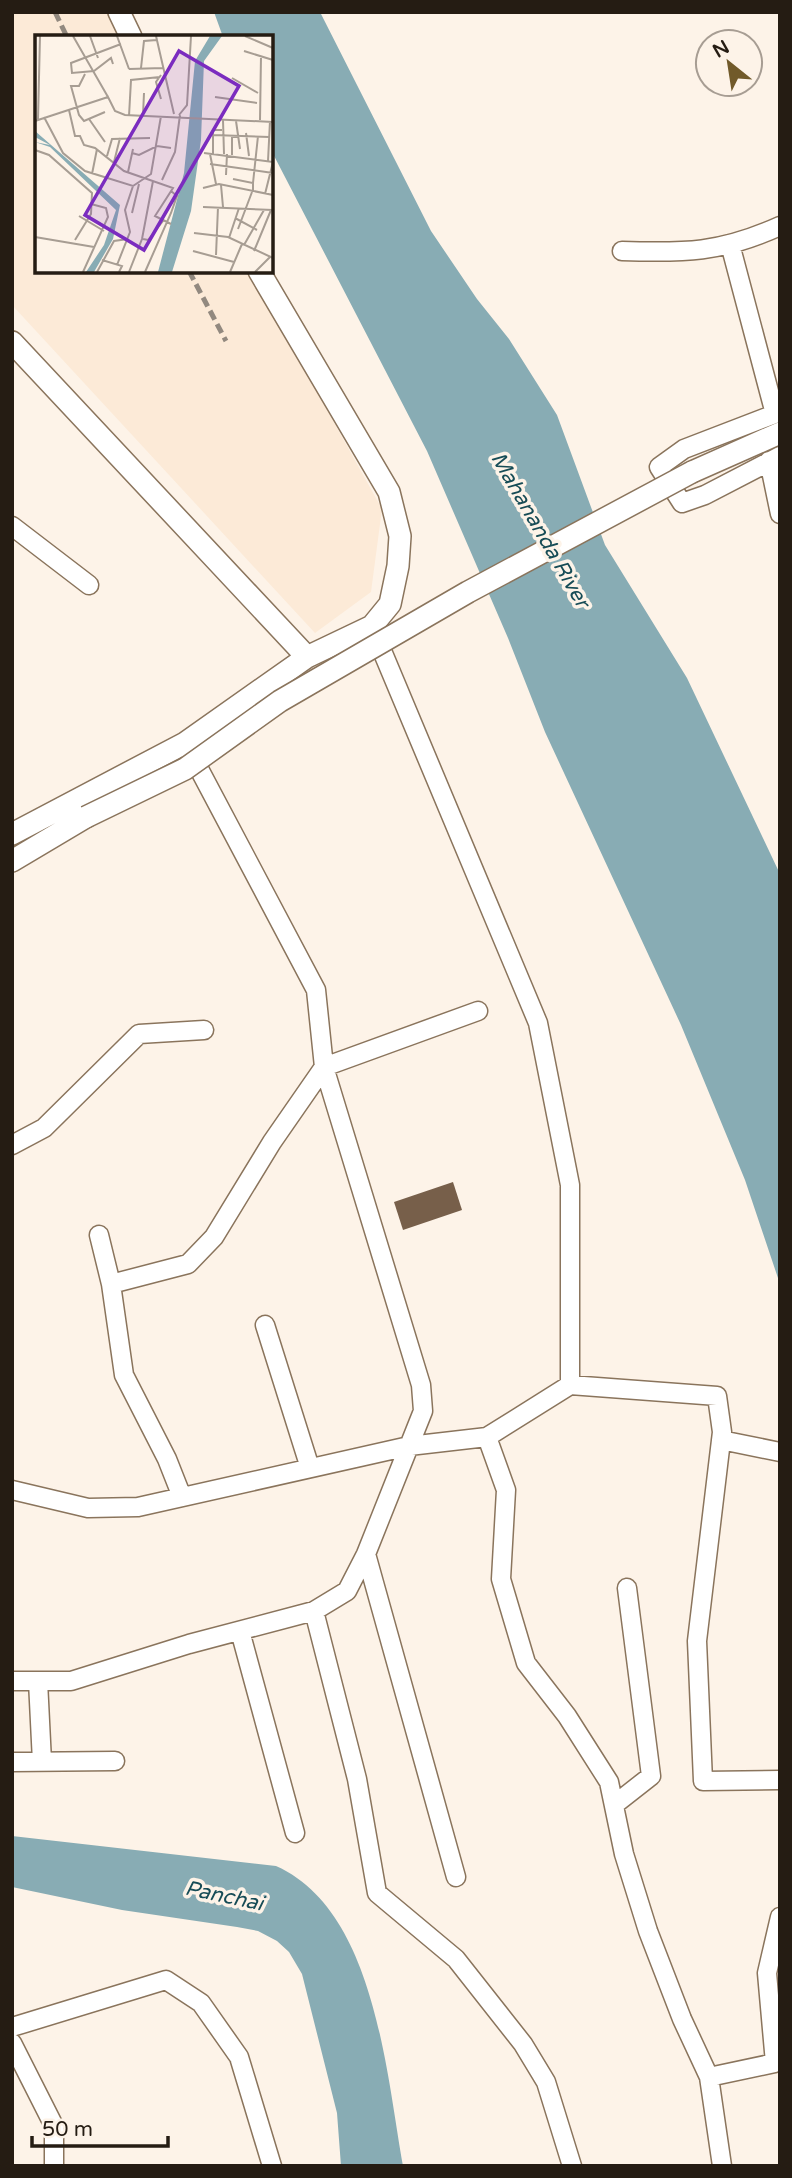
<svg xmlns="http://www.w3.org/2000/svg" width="792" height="2178" font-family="'Varela Round',sans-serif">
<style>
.built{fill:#fcead7}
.water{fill:#88acb4}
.building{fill:#775f4a}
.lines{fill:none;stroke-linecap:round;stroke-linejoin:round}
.minor-casing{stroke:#8a745c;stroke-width:21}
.tertiary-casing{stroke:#8a745c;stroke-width:24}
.minor{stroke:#fff;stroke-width:18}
.tertiary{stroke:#fff;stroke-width:21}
.rail{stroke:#92897f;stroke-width:5;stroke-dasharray:10 5;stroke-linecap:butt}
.tertiary-bridge-casing{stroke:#8a745c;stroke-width:24;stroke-linecap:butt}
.tertiary-bridge{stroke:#fff;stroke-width:21}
.labels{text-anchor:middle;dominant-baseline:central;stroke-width:7;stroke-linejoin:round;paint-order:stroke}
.water-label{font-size:21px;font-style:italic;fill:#174c56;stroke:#fdf3e8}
.inset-road{fill:none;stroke:#a79d93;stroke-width:2}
.view{fill:#7b2cbf;fill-opacity:0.15;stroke:#7b2cbf;stroke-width:3.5}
.inset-edge{fill:none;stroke:#251c13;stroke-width:3.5}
</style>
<rect width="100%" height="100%" fill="#fdf3e8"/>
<path class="built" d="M12 12H106L120 37H37V271H250L382 509 371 592 315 633 12 305Z"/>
<path class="water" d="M214 12H320L431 231 477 299 509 339 557 415 605 545 687 678 780 874V1284L745 1180 681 1025 545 732 508 638 427 451 271 150V37H223Z
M12 1836 276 1866C375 1910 386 2072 403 2166H341L337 2113 302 1974 289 1952 277 1941 258 1931 237 1927 122 1910 12 1887Z"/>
<path class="building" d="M453 1182 462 1210 403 1230 394 1202Z"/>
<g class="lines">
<g class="minor-casing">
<path id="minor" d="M730 244 775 414
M622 251C685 253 720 253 780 226
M780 412 684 449 659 467 682 503 705 495 780 456
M769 461 780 514
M12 526 89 585
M375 634 538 1023 570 1185V1385
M12 1145 44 1128 139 1034 204 1030
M99 1235 111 1284 124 1375 167 1459 182 1497
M111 1284 188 1264 214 1237 272 1142 324 1067 478 1011
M265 1325 310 1468
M487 1437 506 1490 501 1579 526 1663 567 1716 609 1782 624 1854 648 1931 682 2019 709 2077 722 2166
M721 1440 780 1452
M12 1490 88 1508 138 1507 409 1446 487 1437 570 1385 717 1396 722 1432 697 1641 703 1781 780 1780
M366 1554 456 1877
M314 1611 357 1779 377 1893 456 1959 523 2044 546 2082 572 2166
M240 1631 295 1833
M12 1681H71L189 1644 314 1611 347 1591 366 1554 423 1411 421 1385 324 1067 316 990 189 750
M38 1681 42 1762
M12 1762 115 1761
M614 1805 651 1776 627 1588
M12 2027 166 1980 201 2003 239 2057 272 2166
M12 2043 54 2126V2166
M709 2077 775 2063 767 1973 780 1917"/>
</g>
<g class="tertiary-casing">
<path id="tertiary" d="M119 12 131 37
M12 342 307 657
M692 472 780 433
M12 834 185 743 307 657 372 626 390 604 398 566 400 536 389 492 259 271
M12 861 86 817"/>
</g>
<use href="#minor" class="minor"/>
<use href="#tertiary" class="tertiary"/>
<path class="rail" d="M55 12 67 37
M189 271 226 341"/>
<g class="tertiary-bridge-casing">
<path id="tertiary-bridge" d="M86 817 185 769 280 701 468 592 692 472"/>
</g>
<use href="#tertiary-bridge" class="tertiary-bridge"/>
</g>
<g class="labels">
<g class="water-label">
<text transform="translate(540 530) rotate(60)">Mahananda River</text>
<text transform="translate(224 1896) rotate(12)">Panchai</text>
</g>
</g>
<g transform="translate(35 35)">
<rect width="238" height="238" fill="#fdf3e8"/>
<path d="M175 1H187L169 26 166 105 156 176 137 237H123L149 138 160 26ZM0 96 85 170 78 204 59 237H51L69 210 81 175 15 112 0 107 15 110 0 102Z" fill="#88acb4"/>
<path class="inset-road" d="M38 1 73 62M55 1 63 23M82 1 94 34M121 1 139 79M210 1 238 13M209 16 238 25M78 29 76 23 59 36 37 38 36 28 86 9M106 33 109 6 122 5M94 34 128 33M50 39 44 51H36L44 80 49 86 70 77M197 43 223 58M180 62 222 68M126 64 121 47 126 40M34 75 40 101H45L49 110 60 113 89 136 138 153 120 181 136 189M108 80 109 58M144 80 152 70 156 1M94 81 96 45 125 42M9 82 28 118 50 136 98 151 116 139 126 81M3 84 5 1M54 84 70 107M188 85 189 119M225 85 226 21M0 86 73 62 80 76 90 80 238 87M201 86 205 114M211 98 214 121M178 100 234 102M0 115 14 120 57 158 56 179 40 205M97 118 104 120 122 111 136 113M169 118 238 127M175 119 181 149M178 119V95H187M197 120V102H203M72 121 77 104 115 103M233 126 235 86M79 127 85 103M175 129 238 138M93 137 98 114M57 139 62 114M191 140 192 119M198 144 218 148V157M127 145 140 117 145 80M218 148 223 101M186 150 188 172M168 153 184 149 238 160M230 159 238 127M168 172 238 175M97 178 104 149M44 181 69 196M200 183 222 195M203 194 217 157M159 198 193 202 238 223M0 202 59 212M194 203 204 173M108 204 113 205 128 186M209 210 229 175M158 216 199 227M219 216 236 175M181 220 183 172M67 225 87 231 84 237M82 230 95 197 90 175 98 151M48 237 73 182 71 173 56 169M62 237 79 206 93 204M94 237 107 204 118 146M110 237 136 178 142 161 136 156M195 237 207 209M220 237 235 222"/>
<path class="view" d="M144 16 204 51 109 215 50 180Z"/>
<rect width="238" height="238" class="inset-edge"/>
</g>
<rect width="792" height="2178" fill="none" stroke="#251c13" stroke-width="28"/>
<g transform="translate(729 63) rotate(330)"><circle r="33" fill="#fdf3e8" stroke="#a79d93" stroke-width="2"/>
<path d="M0-5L12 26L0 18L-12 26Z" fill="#715a2a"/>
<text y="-10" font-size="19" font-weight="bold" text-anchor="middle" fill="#251c13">N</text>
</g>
<path d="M32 2136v10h136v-10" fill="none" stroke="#251c13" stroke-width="3.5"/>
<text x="42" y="2136" font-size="21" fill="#251c13" stroke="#fdf3e8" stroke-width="5" paint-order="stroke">50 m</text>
</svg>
